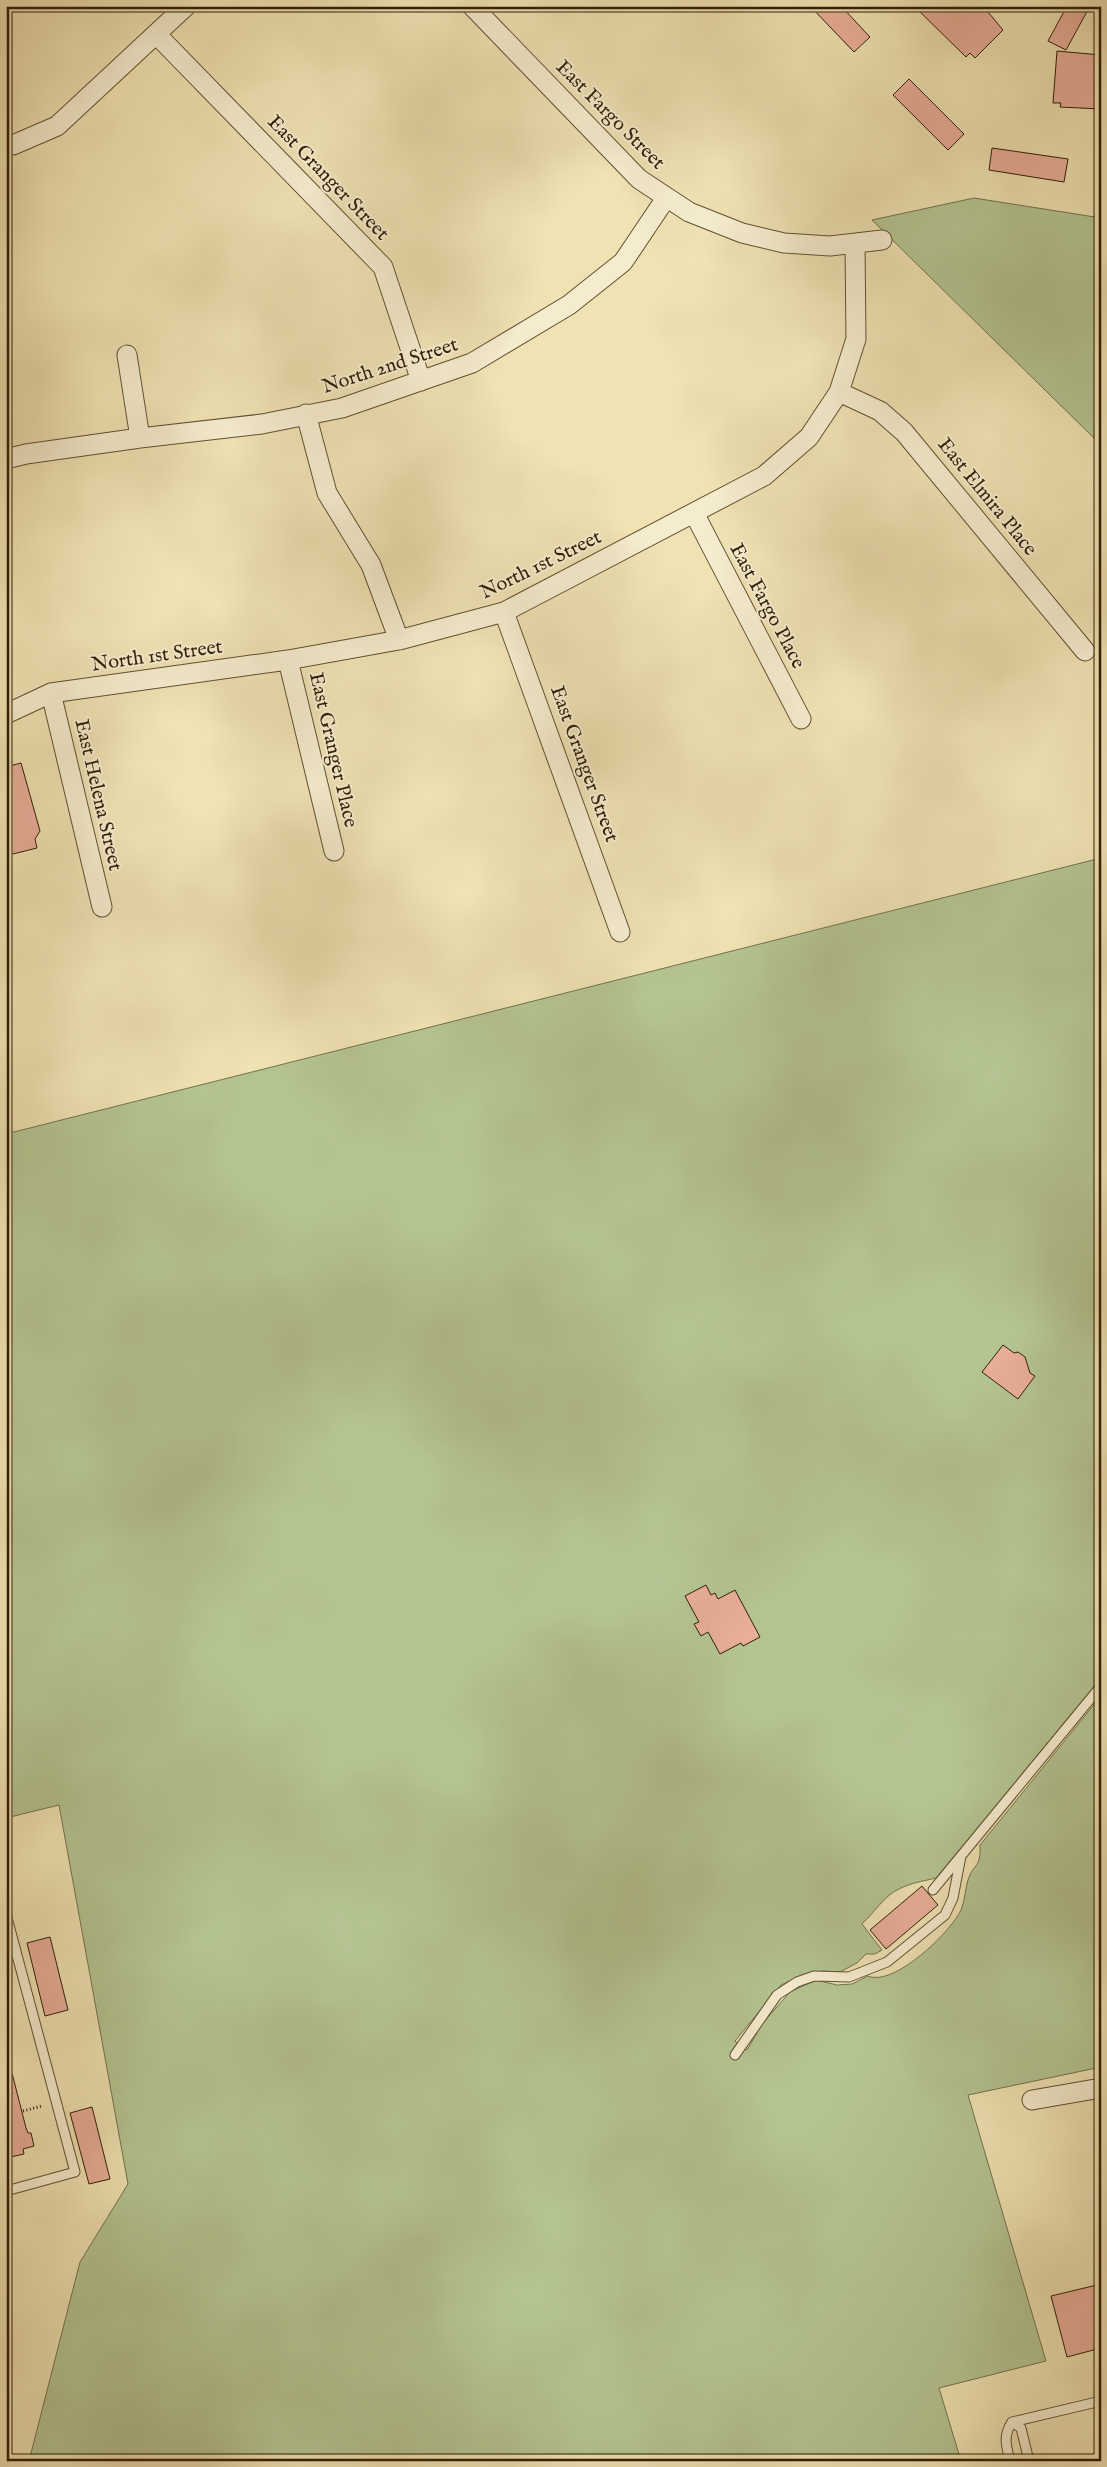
<svg xmlns="http://www.w3.org/2000/svg" width="1107" height="2467" font-family="'IM FELL English',serif">
<style>
.green{fill:#b4c491;stroke:#72724c}
.building{fill:#e8ae98;stroke:#301f06}
.lines{fill:none;stroke-linecap:round;stroke-linejoin:round}
.lane-casing{stroke:#605031;stroke-width:11}
.street-casing{stroke:#605031;stroke-width:21}
.path{stroke:#301f06;stroke-width:3;stroke-dasharray:1 2.5;stroke-linecap:butt}
.lane{stroke:#f5ecce;stroke-width:9}
.street{stroke:#f5ecce;stroke-width:19}
.labels{text-anchor:middle;dominant-baseline:central;stroke-width:4;stroke-linejoin:round;paint-order:stroke}
.street-label{font-size:20px;fill:#301f06;stroke:#f5ecce}
</style>
<rect width="100%" height="100%" fill="#efe2b3"/>
<filter id="stains"><feTurbulence type="fractalNoise" baseFrequency=".004" numOctaves="4"/><feColorMatrix values="0 0 0 0 .2 0 0 0 0 .09 0 0 0 0 .02 0 0 0 .5 -.17"/></filter>
<radialGradient id="worn" r=".72"><stop offset=".6" stop-color="#630" stop-opacity="0"/><stop offset="1" stop-color="#630" stop-opacity=".3"/></radialGradient>
<path class="green" d="M974 198 1101 218V445L872 220Z
M1101 858V1678L936 1878C924 1881 910 1883 899 1889 885 1895 873 1914 862 1924L882 1950 875 1954H866L857 1963 840 1972 823 1971 802 1975 781 1985 735 2041 747 2050 762 2024 790 1992 816 1980 837 1985 852 1984 868 1976C894 1987 951 1932 961 1910 965 1901 965 1889 968 1880 974 1862 981 1869 980 1845L1101 1696V2067L968 2095 1046 2361 939 2388 961 2461H29L80 2262 128 2184 59 1805 6 1818V1134Z"/>
<path class="building" d="M810 6H841L870 37 854 52Z
M914 6H983L1003 30 975 58 970 53 966 57Z
M1067 6H1090L1066 50 1048 41Z
M1057 51 1101 55V109L1060 107 1061 103H1053Z
M909 79 964 134 948 150 893 95Z
M992 148 1068 159 1064 182 989 170Z
M21 763 40 831 35 839 37 848 9 855 6 843V767Z
M1003 1345 1014 1353 1018 1352 1025 1357 1030 1373 1035 1376 1018 1399 982 1372Z
M706 1585 711 1595 715 1593 718 1599 735 1590 760 1637 743 1646 741 1643 720 1654 708 1632 701 1636 694 1624 699 1622 685 1596Z
M922 1886 938 1905 886 1949 870 1930Z
M50 1937 68 2010 45 2016 27 1943Z
M12 2073 26 2128 28 2133H31L34 2146 23 2149 24 2154 6 2158V2074Z
M92 2107 110 2179 89 2184 70 2113Z
M1101 2284V2348L1067 2357 1051 2296Z"/>
<g class="lines">
<g class="lane-casing">
<path id="lane" d="M933 1890 1101 1686
M6 1914 75 2172 6 2191
M735 2055 777 1995 797 1982 814 1976 849 1977 887 1962 945 1915 953 1898 961 1856
M1012 2422 1101 2401
M1010 2461C1006 2445 1003 2436 1012 2422L1021 2428 1029 2461"/>
</g>
<g class="street-casing">
<path id="street" d="M472 6 639 179 689 212 742 233 784 243 830 246 882 240
M157 35 383 267 421 381
M6 144 13 145 57 126 186 6
M127 355 140 438
M839 392 880 411 904 432 1085 651
M306 414 327 493 371 565 399 640
M6 459 26 454 140 438 262 424 342 408 472 363 569 305 623 262 666 198
M694 513 801 719
M504 612 620 932
M288 660 334 851
M51 693 102 907
M6 714 51 693 288 660 399 640 504 612 764 476 809 437 839 392 856 339 855 243
M1032 2100 1101 2088"/>
</g>
<path class="path" d="M6 2042 10 2049
M23 2111 42 2106"/>
<use href="#lane" class="lane"/>
<use href="#street" class="street"/>
</g>
<g class="labels">
<g class="street-label">
<text transform="translate(610 115) rotate(45)">East Fargo Street</text>
<text transform="translate(328 178) rotate(46)">East Granger Street</text>
<text transform="translate(390 366) rotate(-18)">North 2nd Street</text>
<text transform="translate(987 497) rotate(51)">East Elmira Place</text>
<text transform="translate(541 565) rotate(-26)">North 1st Street</text>
<text transform="translate(767 606) rotate(62)">East Fargo Place</text>
<text transform="translate(157 656) rotate(-8)">North 1st Street</text>
<text transform="translate(333 750) rotate(77)">East Granger Place</text>
<text transform="translate(584 764) rotate(70)">East Granger Street</text>
<text transform="translate(98 795) rotate(77)">East Helena Street</text>
</g>
</g>
<rect width="1107" height="2467" fill="none" stroke="#efe2b3" stroke-width="25"/>
<rect x="8" y="8" width="1092" height="2452" fill="none" stroke="#301f06" stroke-width="2.5"/>
<rect x="12" y="12" width="1082" height="2442" fill="none" stroke="#301f06"/>
<rect width="100%" height="100%" filter="url(#stains)"/>
<rect width="100%" height="100%" fill="url(#worn)"/>
</svg>
